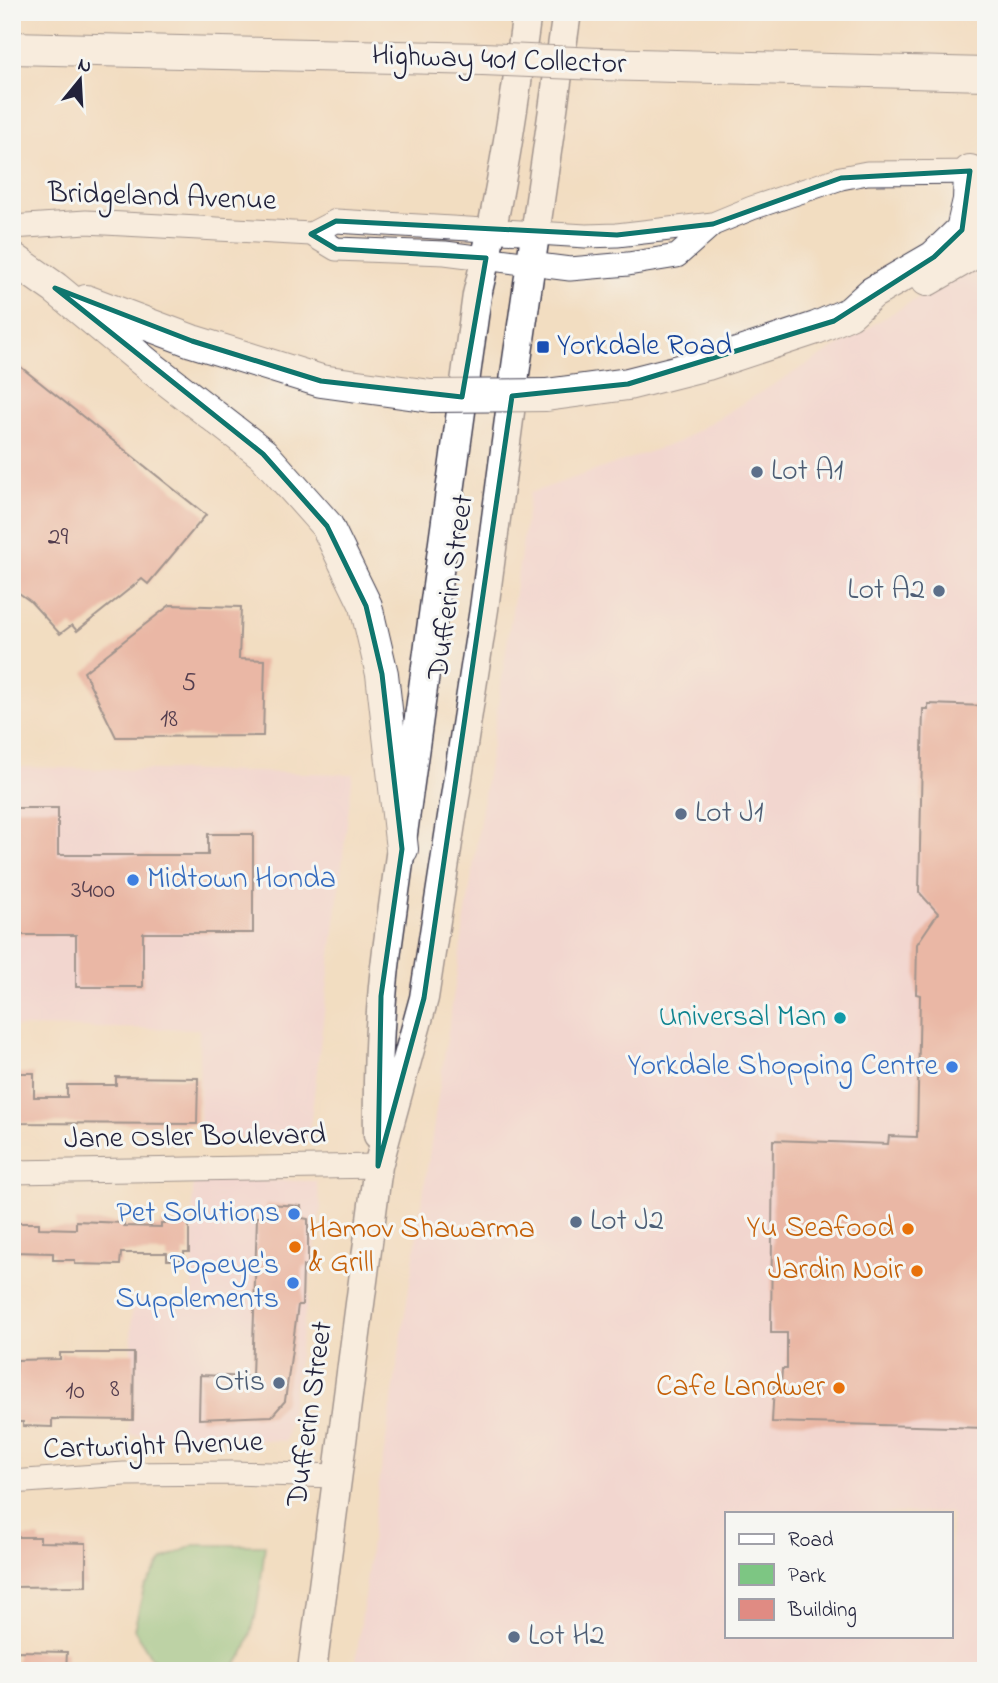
<svg xmlns="http://www.w3.org/2000/svg" width="998" height="1683" font-family="'Indie Flower',sans-serif">
<style>
.built{fill:#f2cfe1;fill-rule:evenodd}
.green{fill:#7dc683;stroke:#50745f;stroke-width:2}
.building{fill:#e08b83}
.lines{fill:none;stroke-linecap:round;stroke-linejoin:round}
.minor-casing{stroke:#413e4f;stroke-width:25}
.major-casing{stroke:#413e4f;stroke-width:31}
.highway-casing{stroke:#413e4f;stroke-width:34}
.minor{stroke:#fff;stroke-width:23}
.major{stroke:#fff;stroke-width:28}
.highway{stroke:#fff;stroke-width:32}
.highway-bridge-casing{stroke:#413e4f;stroke-width:34;stroke-linecap:butt}
.highway-bridge{stroke:#fff;stroke-width:32}
.marked{fill:none;stroke:#0f766e;stroke-width:5;stroke-linejoin:round}
.transit-dot{fill:#1a4fb4;stroke:#f6f6f2;stroke-width:2.5}
.service-dot{fill:#5c6f8a;stroke:#f6f6f2;stroke-width:2.5}
.shop-dot{fill:#3f7fe0;stroke:#f6f6f2;stroke-width:2.5}
.culture-dot{fill:#0f9aa8;stroke:#f6f6f2;stroke-width:2.5}
.food-dot{fill:#e8710a;stroke:#f6f6f2;stroke-width:2.5}
.labels{text-anchor:middle;dominant-baseline:central;stroke-width:6;stroke-linejoin:round;paint-order:stroke}
.number-label{font-size:26px;fill:#523c4d}
.street-label{font-size:30px;fill:#22223b;stroke:#f6f6f2}
.transit-label{font-size:30px;fill:#164399;stroke:#f6f6f2;text-anchor:start}
.service-label{font-size:30px;fill:#4e5e75;stroke:#f6f6f2;text-anchor:start}
.shop-label{font-size:30px;fill:#366cbe;stroke:#f6f6f2;text-anchor:end}
.culture-label{font-size:30px;fill:#0d838f;stroke:#f6f6f2;text-anchor:end}
.food-label{font-size:30px;fill:#c56008;stroke:#f6f6f2;text-anchor:end}
</style>
<rect width="100%" height="100%" fill="#f6f6f2"/>
<filter id="ink" filterUnits="userSpaceOnUse"><feTurbulence type="fractalNoise" baseFrequency=".0143" numOctaves="2"/><feDisplacementMap in="SourceGraphic" scale="14" xChannelSelector="R" yChannelSelector="G"/><feConvolveMatrix kernelMatrix="1 2 1 2 8 2 1 2 1" color-interpolation-filters="sRGB"/></filter>
<filter id="wash" filterUnits="userSpaceOnUse"><feTurbulence type="fractalNoise" baseFrequency=".00686" numOctaves="4" result="noise"/><feDisplacementMap in="SourceGraphic" scale="28" xChannelSelector="R" yChannelSelector="G"/><feGaussianBlur stdDeviation="1.57" result="paint"/><feColorMatrix in="noise" values="0 0 0 0 0 0 0 0 0 0 0 0 0 0 0 0 0 1.4 0 .05"/><feComposite in="paint" operator="in"/></filter>
<g filter="url(#wash)">
<rect width="100%" height="100%" fill="#f2ddc1"/>
<path class="built" d="M986 257V1671H355L375 1511 530 493 678 442ZM727 1513H951V1636H727Z
M12 767 353 774 309 1136 200 1138 199 1029 12 1027Z
M193 1179 316 1181 321 1207 286 1441 129 1435 132 1299 192 1300Z"/>
<path class="green" d="M194 1545H265C261 1577 257 1653 229 1671H174L152 1659 134 1629 144 1588 163 1560Z"/>
<g id="blocks">
<path class="building" d="M12 360 206 515 148 584 142 579 77 631 72 625 60 634 30 601 12 588Z
M170 605 241 607 239 659 265 660 263 736 116 737 84 672Z
M928 704 986 706V1428L772 1422 774 1385H781L782 1369H787V1333H771L773 1140 888 1144 889 1136 917 1137 920 995 916 994 917 944 938 913 919 892 923 709H928Z
M12 808H58V855H208V834H253V933H143V987H76V935H12Z
M12 1073H34V1097H67V1085H116V1077L198 1078 197 1124 12 1123Z
M266 1204 301 1206 302 1218 308 1219V1266H303L302 1305H298L285 1401 272 1416 199 1419 200 1375 252 1377 257 1217H266Z
M76 1221 124 1223V1226L161 1227V1223H189V1252H184V1260H167V1253H121L120 1265 75 1264V1260H53V1253L12 1252V1223H39V1228L76 1229Z
M60 1353H134L133 1420 52 1419V1427L23 1426V1422H12V1375H16L17 1360 60 1359Z
M12 1537H40V1542L86 1543V1586L12 1587Z
M17 1651 67 1652 66 1671H16Z"/>
</g>
</g>
<g filter="url(#ink)">
<use href="#blocks" fill-opacity="0" stroke="#413e4f" stroke-width="2"/>
<g class="lines">
<g class="minor-casing">
<path id="minor" d="M12 227 86 222 311 234 336 249 445 253 570 269 628 264 677 256 713 224
M311 234 336 221 586 236 617 235 713 224 752 208 841 178 867 173 986 172
M12 1172 378 1166
M12 1482 124 1474 233 1473 337 1476"/>
</g>
<g class="major-casing">
<path id="major" d="M378 1135C377 1073 379 1012 387 950L477 295C500 201 514 107 527 12
M312 1671 378 1166 424 998 484 609 515 374 567 12"/>
</g>
<g class="highway-casing">
<path id="highway" d="M12 48 483 59
M599 64 986 74
M12 258 55 288 152 368 263 454 327 526 366 606 382 674 402 849
M927 280 986 246
M86 301 192 341 321 381 431 396
M546 395 628 384 707 364 816 328 850 313 872 293 934 257 962 230 969 200 970 171"/>
</g>
<use href="#minor" class="minor"/>
<use href="#major" class="major"/>
<use href="#highway" class="highway"/>
<g class="highway-bridge-casing">
<path id="highway-bridge" d="M483 59 599 64
M431 396 546 395"/>
</g>
<use href="#highway-bridge" class="highway-bridge"/>
</g>
</g>
<path d="M0 0H998V1683H0ZM970 171 962 230 934 257 834 321 628 384 512 396 424 998 378 1166 381 996 402 849 382 674 366 606 327 526 263 454 55 288 192 341 321 381 462 397 486 258 336 249 311 234 336 221 617 235 713 224 841 178Z" fill="#f2ddc1" fill-opacity=".55" fill-rule="evenodd"/>
<path class="marked" d="M970 171 962 230 934 257 834 321 628 384 512 396 424 998 378 1166 381 996 402 849 382 674 366 606 327 526 263 454 55 288 192 341 321 381 462 397 486 258 336 249 311 234 336 221 617 235 713 224 841 178Z"/>
<rect class="transit-dot" x="536" y="340" width="14" height="14" rx="3.5"/>
<g class="service-dot">
<circle cx="757" cy="472" r="7"/>
<circle cx="939" cy="591" r="7"/>
<circle cx="681" cy="814" r="7"/>
<circle cx="576" cy="1222" r="7"/>
<circle cx="279" cy="1383" r="7"/>
<circle cx="514" cy="1637" r="7"/>
</g>
<g class="shop-dot">
<circle cx="133" cy="880" r="7"/>
<circle cx="952" cy="1067" r="7"/>
<circle cx="294" cy="1214" r="7"/>
<circle cx="293" cy="1283" r="7"/>
</g>
<circle class="culture-dot" cx="840" cy="1018" r="7"/>
<g class="food-dot">
<circle cx="908" cy="1229" r="7"/>
<circle cx="295" cy="1247" r="7"/>
<circle cx="917" cy="1271" r="7"/>
<circle cx="839" cy="1388" r="7"/>
</g>
<g class="labels">
<g class="number-label">
<text x="58" y="538">29</text>
<text x="189" y="684">5</text>
<text x="169" y="720">18</text>
<text x="93" y="891">3400</text>
<text x="115" y="1390">8</text>
<text x="75" y="1392">10</text>
</g>
<g class="street-label">
<text transform="translate(499 61) rotate(2)">Highway 401 Collector</text>
<text transform="translate(162 198) rotate(2)">Bridgeland Avenue</text>
<text transform="translate(452 587) rotate(-82)">Dufferin Street</text>
<text transform="translate(195 1138) rotate(-1)">Jane Osler Boulevard</text>
<text transform="translate(311 1414) rotate(-82)">Dufferin Street</text>
<text transform="translate(153 1447) rotate(-2)">Cartwright Avenue</text>
</g>
<g class="transit-label">
<text x="557" y="347">Yorkdale Road</text>
</g>
<g class="service-label">
<text x="771" y="472">Lot A1</text>
<text x="925" y="591" text-anchor="end">Lot A2</text>
<text x="695" y="814">Lot J1</text>
<text x="590" y="1222">Lot J2</text>
<text x="265" y="1383" text-anchor="end">Otis</text>
<text x="528" y="1637">Lot H2</text>
</g>
<g class="shop-label">
<text x="147" y="880" text-anchor="start">Midtown Honda</text>
<text x="938" y="1067">Yorkdale Shopping Centre</text>
<text x="280" y="1214">Pet Solutions</text>
<text x="279" y="1266">Popeye's<tspan x="279" dy="34">Supplements</tspan></text>
</g>
<g class="culture-label">
<text x="826" y="1018">Universal Man</text>
</g>
<g class="food-label">
<text x="894" y="1229">Yu Seafood</text>
<text x="309" y="1230" text-anchor="start">Hamov Shawarma<tspan x="309" dy="34">&amp; Grill</tspan></text>
<text x="903" y="1271">Jardin Noir</text>
<text x="825" y="1388">Cafe Landwer</text>
</g>
</g>
<rect width="998" height="1683" fill="none" stroke="#f6f6f2" stroke-width="42"/>
<rect x="725" y="1512" width="228" height="126" fill="#f6f6f2" stroke="#a1a1a9" stroke-width="2"/>
<rect x="739" y="1534" width="35" height="10" fill="#ffffff" stroke="#a1a1a9" stroke-width="2"/>
<text x="788" y="1546" font-size="21" fill="#22223b">Road</text>
<rect x="739" y="1564" width="35" height="21" fill="#7dc683" stroke="#a1a1a9" stroke-width="2"/>
<text x="788" y="1582" font-size="21" fill="#22223b">Park</text>
<rect x="739" y="1599" width="35" height="21" fill="#e08b83" stroke="#a1a1a9" stroke-width="2"/>
<text x="788" y="1616" font-size="21" fill="#22223b">Building</text>
<g transform="translate(80 80) rotate(18)" stroke="#f6f6f2" stroke-width="5" paint-order="stroke">
<path d="M0-5L12 26L0 18L-12 26Z" fill="#22223b"/>
<text y="-10" font-size="19" font-weight="bold" text-anchor="middle" fill="#22223b">N</text>
</g>
</svg>
